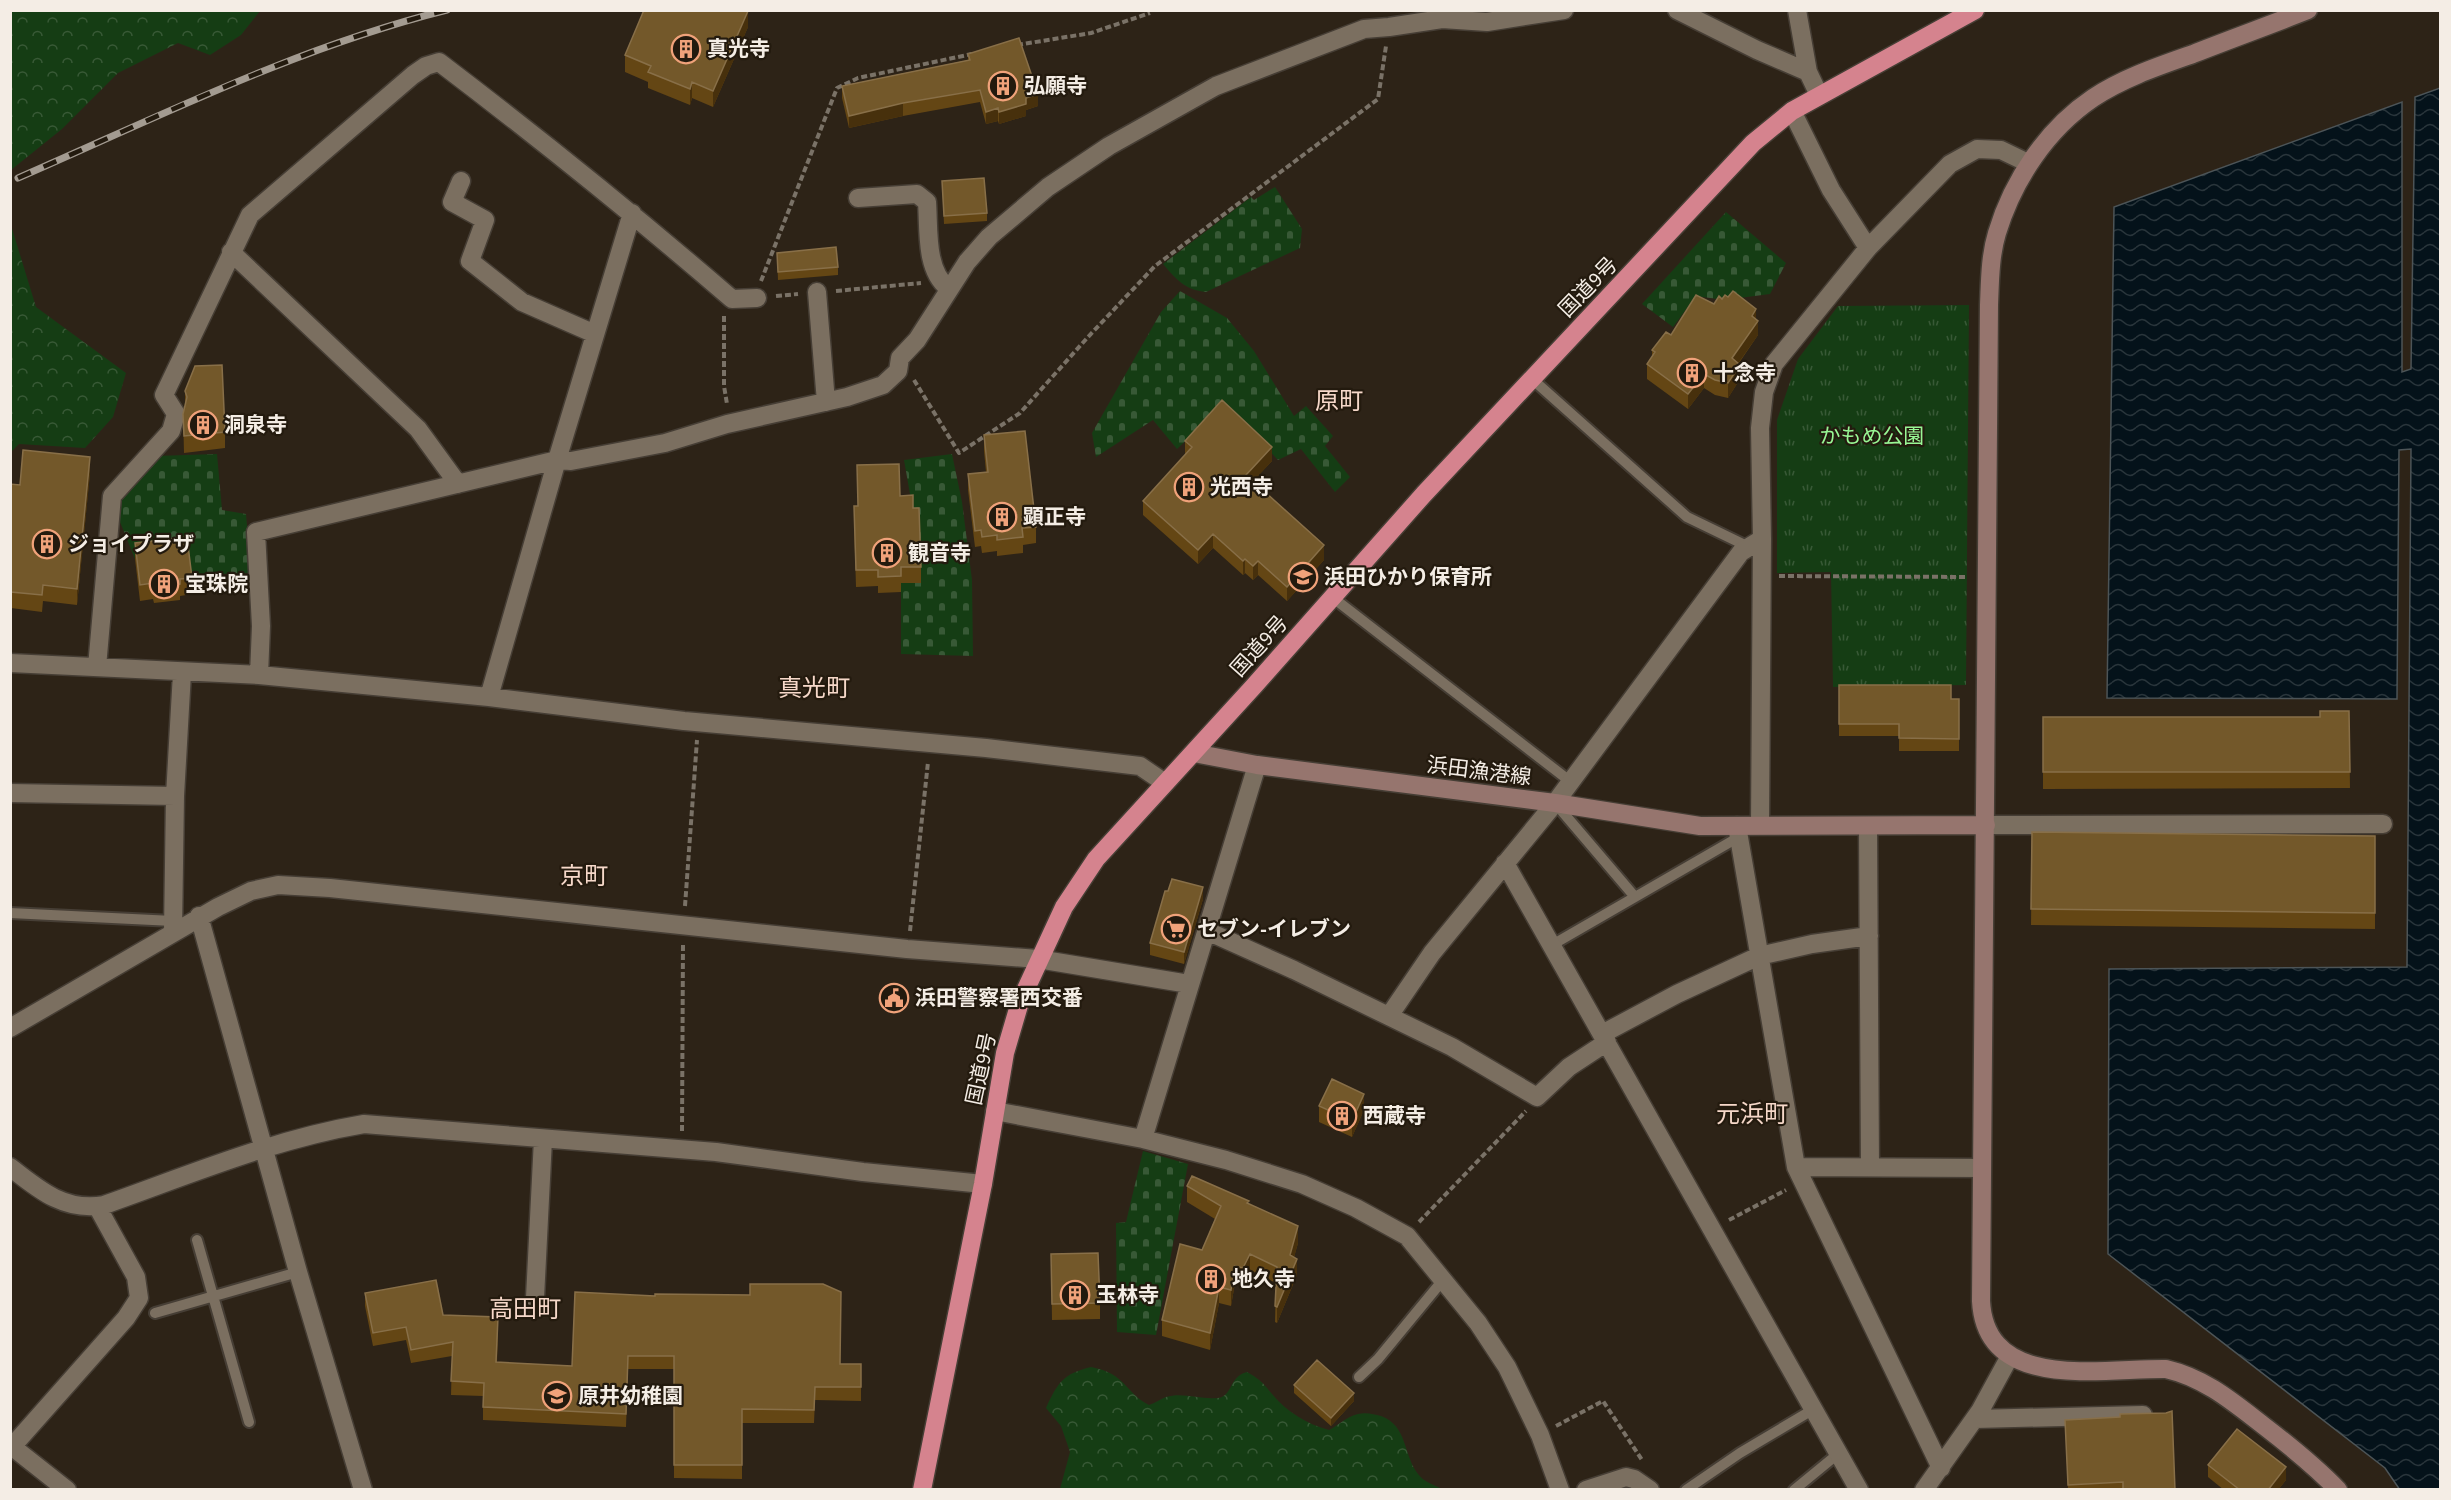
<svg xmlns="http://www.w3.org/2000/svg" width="2451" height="1500" font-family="'Source Sans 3','Noto Sans JP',sans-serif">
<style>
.forest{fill:url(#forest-crowns)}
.cemetery{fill:url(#cemetery-stones)}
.park{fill:url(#park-tufts)}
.water{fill:url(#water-waves);stroke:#4c5457;stroke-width:1.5}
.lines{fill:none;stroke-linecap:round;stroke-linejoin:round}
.lane-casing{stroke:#463e35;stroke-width:14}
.street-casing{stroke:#463e35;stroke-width:21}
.secondary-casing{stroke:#463e35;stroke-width:21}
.highway-casing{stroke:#463e35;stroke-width:21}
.path{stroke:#7a7267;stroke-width:4;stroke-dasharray:6 3;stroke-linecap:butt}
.lane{stroke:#7b6f60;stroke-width:10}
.street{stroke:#7b6f60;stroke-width:18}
.secondary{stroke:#96756e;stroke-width:18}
.highway{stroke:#d5838e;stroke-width:18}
.rail-casing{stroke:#a39b91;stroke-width:7}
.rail{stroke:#231a0e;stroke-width:4.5;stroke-dasharray:14;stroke-linecap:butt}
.wall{fill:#644614}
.shaded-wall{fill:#47300c}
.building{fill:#73582a;stroke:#886f48;stroke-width:1.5}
.labels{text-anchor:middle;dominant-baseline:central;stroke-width:4.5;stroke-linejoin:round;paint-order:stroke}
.poi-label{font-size:21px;font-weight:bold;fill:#f4ede5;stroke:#231a0e;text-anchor:start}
.street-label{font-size:21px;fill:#f4ede5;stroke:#231a0e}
.park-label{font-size:21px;fill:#98f694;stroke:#231a0e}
.quarter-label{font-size:24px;fill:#f6d8c9;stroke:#231a0e}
</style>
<defs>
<pattern id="forest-crowns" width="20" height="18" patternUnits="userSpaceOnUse" patternTransform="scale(1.5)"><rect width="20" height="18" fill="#153d14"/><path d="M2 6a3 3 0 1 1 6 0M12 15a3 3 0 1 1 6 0" fill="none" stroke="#385936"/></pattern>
<pattern id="cemetery-stones" width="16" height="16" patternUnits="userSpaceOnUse" patternTransform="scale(1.5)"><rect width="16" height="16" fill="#153d14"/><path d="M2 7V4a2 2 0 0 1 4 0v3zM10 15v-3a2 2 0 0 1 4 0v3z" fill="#385936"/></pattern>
<pattern id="park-tufts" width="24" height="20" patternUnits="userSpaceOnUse" patternTransform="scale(1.5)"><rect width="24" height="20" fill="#153d14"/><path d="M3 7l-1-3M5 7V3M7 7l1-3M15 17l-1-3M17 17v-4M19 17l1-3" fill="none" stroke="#385936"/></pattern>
<pattern id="water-waves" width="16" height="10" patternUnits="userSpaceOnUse" patternTransform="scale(1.5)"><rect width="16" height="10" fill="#04121a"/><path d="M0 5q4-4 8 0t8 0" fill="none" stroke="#29353b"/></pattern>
</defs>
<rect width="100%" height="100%" fill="#2d2317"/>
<path class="forest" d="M11 10H260V11L241 35 210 55 178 43 118 73 62 129 11 170Z
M10 222 36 307 126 373 113 417 85 448 19 444 11 452Z
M1091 1367C1127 1374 1124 1392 1149 1405 1155 1403 1161 1399 1166 1397 1183 1392 1201 1400 1218 1398 1233 1396 1229 1376 1247 1372 1261 1380 1263 1383 1272 1394 1287 1412 1307 1424 1329 1430 1339 1425 1346 1417 1358 1414 1366 1412 1374 1414 1381 1416 1408 1426 1403 1455 1418 1474 1424 1482 1434 1485 1442 1489H1060L1070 1452 1061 1426 1046 1408C1058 1382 1063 1374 1091 1367Z"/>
<path class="cemetery" d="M1275 187 1302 229 1300 248 1206 292C1185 290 1176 279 1163 264L1251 197 1254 200Z
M1726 212 1786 263 1770 294 1724 300 1696 296 1673 327 1642 304Z
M1180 291 1227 318 1254 351 1294 416 1306 406 1333 436 1325 446 1350 477 1335 492 1301 449 1278 460 1242 422 1219 409 1177 449 1153 420 1096 457 1092 433 1161 312Z
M217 454 222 510 246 514 251 573 190 575 135 559 120 522 119 500 155 456Z
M952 454 962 502 972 580 973 656 901 654V583L921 582 913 511 904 460Z
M1143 1151 1188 1164 1156 1335 1117 1332 1116 1223 1126 1222Z"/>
<path class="park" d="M1969 305 1966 685 1833 687 1831 572 1777 573V420L1798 359 1838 306Z"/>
<path class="water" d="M2440 88V1489L2400 1490 2385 1468 2108 1254 2109 969 2407 967 2411 449 2399 450 2397 699 2107 698 2114 207 2402 102V372L2411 369 2415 97Z"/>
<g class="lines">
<g class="lane-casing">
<path id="lane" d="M1531 378 1687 517 1749 547
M1332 597 1571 782
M1555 803 1635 897
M10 913 173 921
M1552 945 1739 837
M197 1240 249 1422
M155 1313 298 1272
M1359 1377 1378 1359 1443 1280
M1686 1490 1740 1453 1814 1409
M1794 1490 1839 1453"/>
</g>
<g class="street-casing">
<path id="street" d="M1677 10 1757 50 1808 72 1819 95
M1797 10 1808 72
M1792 111 1831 190 1868 248
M461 181 452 202 485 220 470 261 522 302 595 334
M858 198 917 194 927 202C929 229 925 270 948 288
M231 252 418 429 458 484
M817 292 826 402
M10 663 259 675 489 697 684 721 986 748 1140 766 1165 783
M97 667 112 496 171 431 176 414 164 395 250 215 413 75 426 66 439 62C539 138 637 217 732 299L757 298
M259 675 261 626 256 532 557 460 571 461 665 443 727 424 847 397 883 385 898 371 900 358 917 340 967 262 989 237 1048 187 1109 146 1216 86 1364 29 1389 27 1442 19 1487 22 1564 10
M489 697 557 460 632 213
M10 793 175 796
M1760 825 1762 539 1760 428 1764 392 1774 364 1868 248 1950 164 1977 149 2001 150 2028 163
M1986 825 2383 824
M1737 826 1796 1167 1941 1468
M1868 826 1870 1167
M1505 863 1859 1490
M199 916 298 1272 363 1490
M173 931 175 796 182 673
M1207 931 1294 970 1452 1047 1537 1097 1569 1067 1607 1042
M1389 1016 1432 953 1555 803 1741 552 1762 539
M10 1028 218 907 251 891 278 885 330 888 907 949 1038 959 1189 984
M1602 1034 1677 994 1759 956 1812 944 1869 936
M995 1111 1143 1139 1226 1160 1302 1184 1356 1208 1407 1236 1478 1323 1507 1367 1540 1435 1560 1490
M1143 1139 1257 765
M10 1167C39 1190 65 1212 104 1205 189 1175 274 1139 364 1124L716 1152 863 1172 983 1184
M1796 1167 1981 1168
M535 1298 543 1139
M1975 1419 2143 1415
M10 1445 67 1490
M10 1449 126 1318 139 1298 136 1277 97 1206
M1586 1490 1626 1477 1634 1479 1650 1490
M1924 1490 1980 1411 2010 1356"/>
</g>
<g class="secondary-casing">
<path id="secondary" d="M2308 10C2270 25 2231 39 2193 54 2159 66 2123 78 2093 98 2047 129 2013 180 1997 233 1990 256 1990 281 1989 305L1981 1301C1986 1393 2103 1368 2166 1369 2205 1378 2233 1402 2264 1426 2290 1446 2315 1466 2338 1490
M1194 753 1257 765 1555 803 1700 826 1986 825"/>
</g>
<g class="highway-casing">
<path id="highway" d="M922 1490 983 1184 1005 1053 1020 1002 1064 907 1096 859 1254 686 1424 494 1753 143 1792 111 1975 10"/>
</g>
<path class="path" d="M1017 45 1091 33 1150 13
M761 281 837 88 858 78 972 54
M836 291 921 283
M776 296 798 294
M724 316V386L727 404
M914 380 959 453 1020 413 1088 337 1155 266 1378 99 1386 46
M1779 576 1967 577
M685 906 697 740
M910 931 928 762
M682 1131 683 943
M1729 1220 1786 1190
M1419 1222 1526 1111
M1556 1426 1603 1401 1642 1460"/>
<use href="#lane" class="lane"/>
<use href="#street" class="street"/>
<use href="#secondary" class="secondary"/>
<use href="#highway" class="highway"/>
<g class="rail-casing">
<path id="rail" d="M18 178C158 117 298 47 447 10"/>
</g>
<use href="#rail" class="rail"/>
</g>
<path class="wall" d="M748 27 713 107 692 98 690 105 648 88V82L625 72V55Z
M968 54 1038 106 1026 110V116L999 124 998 121 986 124 980 102 903 116 849 128 842 98V86L968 60Z
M942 181 987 213V221L944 224Z
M777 253 838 267V275L778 280Z
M1714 304 1756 319 1758 335 1739 363 1740 379 1728 398 1715 395 1704 388 1688 409 1647 379V364L1652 357V350Z
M185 391 225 432V448L184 453 183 414 185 407Z
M984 435 1036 527V543L1023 545V553L997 556V551L982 553 981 546 975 547 968 490V474L986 472 984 451Z
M1185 441 1272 461 1253 481 1324 560 1287 601 1258 575 1253 580 1245 573 1243 575 1213 548 1198 564 1143 515V501L1185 455Z
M90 473 77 605 43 601 42 612 11 608 10 484 20 485Z
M900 496 913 508 921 567V583H901V592L878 593V586L856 587 854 522 858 506Z
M135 543 192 578V594L180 596V600L154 603 153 599 140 601 135 559Z
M1839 685 1951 699H1959V751H1899V736H1839Z
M2349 711 2350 788 2043 789V717H2320Z
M2032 832 2375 836V929L2031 925Z
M1203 899 1184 964 1150 955V943Z
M1319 1106 1364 1110 1352 1137 1319 1122Z
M1187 1186 1249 1204 1298 1243 1294 1257 1297 1275 1277 1323 1275 1322 1276 1283 1250 1270 1243 1285 1235 1283 1231 1306 1219 1303 1210 1350 1162 1336V1320L1202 1250 1215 1219 1187 1202Z
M1051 1254 1100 1303V1319L1052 1320Z
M575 1292 840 1364H861V1401L815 1400 814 1423H742V1479L674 1478V1369H628L626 1427 483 1420V1396L451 1395 452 1356 411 1363 406 1340 373 1346 365 1306V1293L498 1331 497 1362 572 1366Z
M1294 1385 1354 1401 1331 1426 1294 1393Z
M2065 1420 2175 1490H2068Z
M2208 1465 2286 1480 2278 1490H2224L2208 1477Z"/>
<path class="shaded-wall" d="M748 11V27L713 107V91Z
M692 82V98L690 105V89Z
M1038 94V106L1026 110V116L999 124V112L1026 98Z
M903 103V116L849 128V116Z
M998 108V121L986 124V112Z
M1756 309V323L1758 321V335L1732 372V358Z
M1740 365V379L1728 398V383Z
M1704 374V388L1688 409V394Z
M1272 447V461L1246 489V475Z
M90 457V473L77 605V589Z
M1213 534V548L1198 564V550Z
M1324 545V560L1287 601V587Z
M1245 559V573L1243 575V561Z
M1258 561V575L1253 580V566Z
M1203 887V899L1184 964V952Z
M1364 1094V1110L1352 1137V1121Z
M1298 1226V1243L1290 1272V1255Z
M1250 1254V1270L1243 1285V1268Z
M1297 1259V1275L1277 1323V1307Z
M1235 1266V1283L1231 1306V1290Z
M1219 1287V1303L1210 1350V1333Z
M1354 1393V1401L1331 1426V1418Z
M2286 1467V1480L2278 1490H2268Z"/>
<path class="building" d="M644 10 748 11 713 91 692 82 690 89 648 72 651 66 625 55Z
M1019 38 1038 94 1026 98V104L999 112 998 108 986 112 980 90 903 103 849 116 842 86 970 60 968 54Z
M984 178 987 213 944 216 942 181Z
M836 247 838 267 778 272 777 253Z
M1733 291 1756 309 1752 316 1758 321 1732 358 1740 365 1728 383 1715 380 1704 374 1688 394 1647 364 1655 352 1652 350 1666 332 1671 335 1696 295 1714 304 1719 296 1722 299 1725 295 1728 297Z
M222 365 225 432 184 436 183 414 187 397 185 391 195 366Z
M1222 400 1272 447 1246 475 1324 545 1287 587 1258 561 1253 566 1245 559 1243 561 1213 534 1198 550 1143 501 1192 447 1185 441Z
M1025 431 1036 527 1022 528 1023 537 997 540V535L982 537 981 530 975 531 968 474 988 472 984 435Z
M23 450 90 457 77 589 43 585 42 595 11 592 10 484 20 485Z
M899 464 900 496 913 495V508H919L921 567H901V576L878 577V570H856L854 506H858L857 465Z
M187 537 192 578 180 579V584L154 587 153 583 140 585 135 543Z
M1839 685H1951V699H1959V739L1899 738V724H1839Z
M2320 711H2349L2350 772H2043V717H2320Z
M2032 832 2375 836V913L2031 909Z
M1172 879 1203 887 1184 952 1150 943 1165 891H1168Z
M1332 1079 1364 1094 1352 1121 1319 1106Z
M1192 1176 1249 1201 1247 1203 1298 1226 1290 1255 1297 1259 1277 1307 1275 1306 1277 1267 1250 1254 1243 1268 1235 1266 1231 1290 1219 1287 1210 1333 1162 1320 1180 1244 1202 1250 1221 1206 1187 1186Z
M1098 1253 1100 1303 1052 1304 1051 1254Z
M436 1280 443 1315 498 1317 496 1362 572 1366 575 1292 655 1296V1294L750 1295V1284H823L841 1292 840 1364H861V1387H815L814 1410 742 1409V1465H674V1356H628L626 1414 483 1407 484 1383 451 1381 453 1342 411 1350 406 1327 373 1333 365 1293Z
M1317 1360 1354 1393 1331 1418 1294 1385Z
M2172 1411 2175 1490H2123V1482L2068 1485 2065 1420 2120 1417V1414L2166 1413Z
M2237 1429 2286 1467 2268 1490H2240L2208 1465Z"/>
<defs>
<g id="building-ring" transform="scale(1.5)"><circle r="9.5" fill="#231a0e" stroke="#f0a27a" stroke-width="1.5"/><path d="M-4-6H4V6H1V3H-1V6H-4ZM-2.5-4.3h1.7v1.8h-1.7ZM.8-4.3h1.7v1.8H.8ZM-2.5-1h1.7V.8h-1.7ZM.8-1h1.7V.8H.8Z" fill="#f0a27a"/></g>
<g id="school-ring" transform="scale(1.5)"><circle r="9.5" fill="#231a0e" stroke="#f0a27a" stroke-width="1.5"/><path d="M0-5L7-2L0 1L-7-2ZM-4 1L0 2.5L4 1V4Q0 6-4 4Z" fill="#f0a27a"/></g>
<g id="supermarket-ring" transform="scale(1.5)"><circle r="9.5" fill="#231a0e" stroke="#f0a27a" stroke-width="1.5"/><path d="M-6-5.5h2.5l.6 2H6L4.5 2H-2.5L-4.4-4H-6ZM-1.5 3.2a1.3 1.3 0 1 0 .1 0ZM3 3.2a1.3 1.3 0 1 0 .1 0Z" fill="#f0a27a"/></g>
<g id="civic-ring" transform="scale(1.5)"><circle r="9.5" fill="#231a0e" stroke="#f0a27a" stroke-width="1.5"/><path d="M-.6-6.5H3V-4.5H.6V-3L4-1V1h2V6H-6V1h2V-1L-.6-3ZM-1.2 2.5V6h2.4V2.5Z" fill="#f0a27a"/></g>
</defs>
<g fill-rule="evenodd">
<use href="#building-ring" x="686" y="49"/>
<use href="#building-ring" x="1003" y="86"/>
<use href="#building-ring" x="1692" y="373"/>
<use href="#building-ring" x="203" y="425"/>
<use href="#building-ring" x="1189" y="487"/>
<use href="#building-ring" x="1002" y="517"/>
<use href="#building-ring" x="47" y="544"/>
<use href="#building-ring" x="887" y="553"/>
<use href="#school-ring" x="1303" y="577"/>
<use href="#building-ring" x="164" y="584"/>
<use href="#supermarket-ring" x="1176" y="929"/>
<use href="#civic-ring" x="894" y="998"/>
<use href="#building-ring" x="1342" y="1116"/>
<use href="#building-ring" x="1211" y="1279"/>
<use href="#building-ring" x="1075" y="1295"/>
<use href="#school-ring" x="557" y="1396"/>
</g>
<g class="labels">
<g class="poi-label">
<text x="707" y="49">真光寺</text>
<text x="1024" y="86">弘願寺</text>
<text x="1713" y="373">十念寺</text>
<text x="224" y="425">洞泉寺</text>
<text x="1210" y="487">光西寺</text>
<text x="1023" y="517">顕正寺</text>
<text x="68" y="544">ジョイプラザ</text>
<text x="908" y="553">観音寺</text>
<text x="1324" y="577">浜田ひかり保育所</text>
<text x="185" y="584">宝珠院</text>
<text x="1197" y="929">セブン-イレブン</text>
<text x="915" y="998">浜田警察署西交番</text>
<text x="1363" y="1116">西蔵寺</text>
<text x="1232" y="1279">地久寺</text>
<text x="1096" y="1295">玉林寺</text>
<text x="578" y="1396">原井幼稚園</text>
</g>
<g class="street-label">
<text transform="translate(1588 287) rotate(-46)">国道9号</text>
<text transform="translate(1259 646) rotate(-48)">国道9号</text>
<text transform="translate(1479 771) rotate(7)">浜田漁港線</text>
<text transform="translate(981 1069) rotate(-78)">国道9号</text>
</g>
<g class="park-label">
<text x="1872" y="436">かもめ公園</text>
</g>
<g class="quarter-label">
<text x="1339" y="401">原町</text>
<text x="814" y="688">真光町</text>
<text x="584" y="876">京町</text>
<text x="1752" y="1114">元浜町</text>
<text x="525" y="1309">高田町</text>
</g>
</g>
<rect width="2451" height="1500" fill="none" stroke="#f4ede5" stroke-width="24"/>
</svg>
